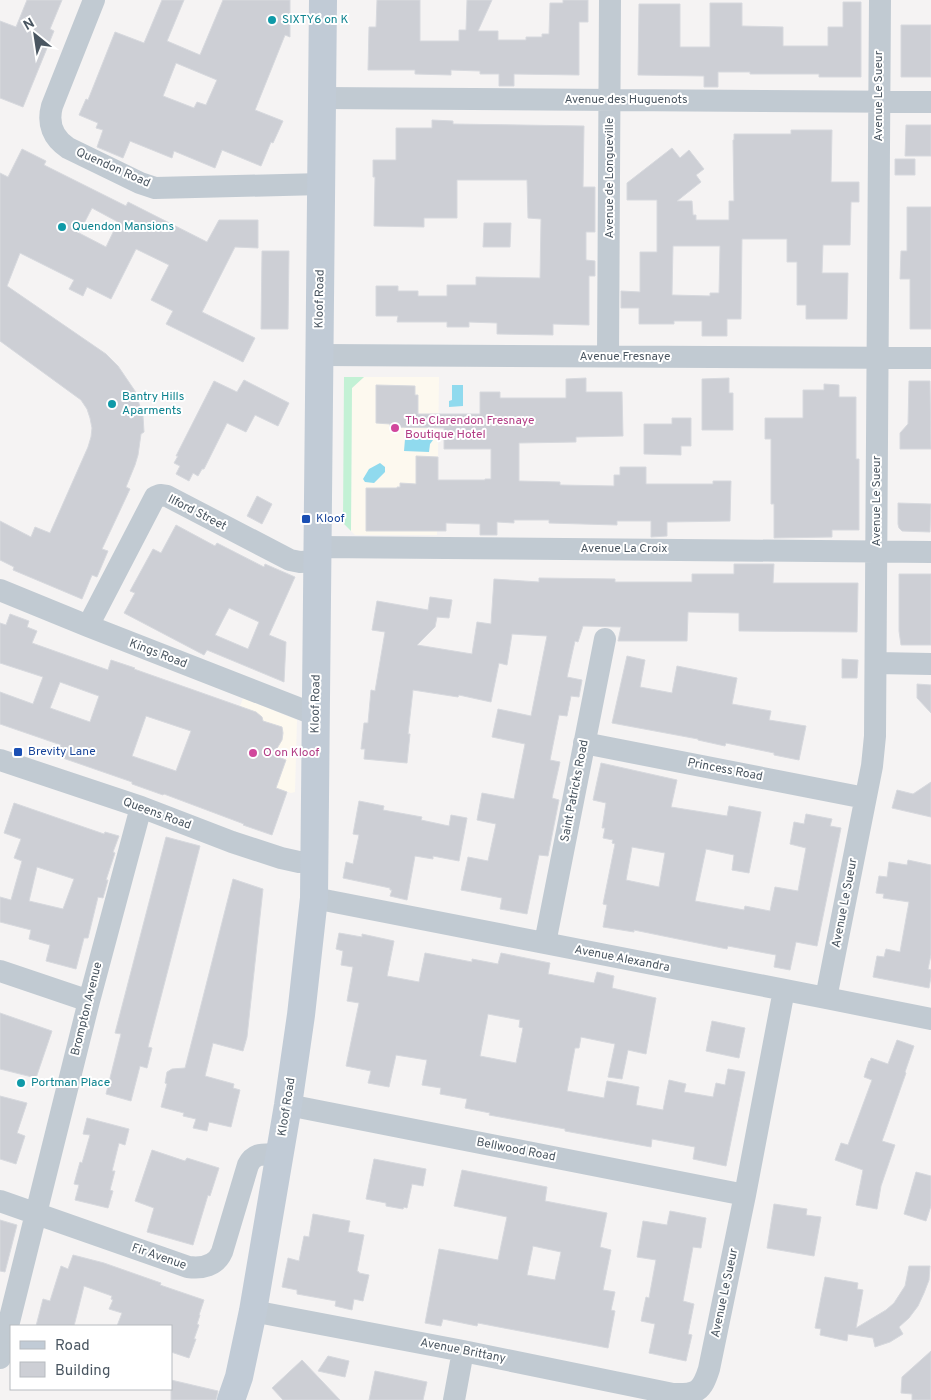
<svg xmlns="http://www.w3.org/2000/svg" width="931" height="1400" font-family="Overpass,sans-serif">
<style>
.commercial{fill:#fdf9ef}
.green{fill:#c3f1d5}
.water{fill:#90daee}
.building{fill:#cdcfd5;stroke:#d7d9de;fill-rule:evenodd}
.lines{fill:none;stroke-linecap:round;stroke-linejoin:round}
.minor{stroke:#c1cad2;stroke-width:22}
.secondary{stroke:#c1cbd6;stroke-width:28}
.culture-dot{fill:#0f9aa8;stroke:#fff;stroke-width:2}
.hotel-dot{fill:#d1479c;stroke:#fff;stroke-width:2}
.transit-dot{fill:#1a4fb4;stroke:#fff;stroke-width:2}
.labels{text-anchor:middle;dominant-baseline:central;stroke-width:4;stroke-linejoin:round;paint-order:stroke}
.culture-label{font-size:12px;fill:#0d838f;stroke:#fff;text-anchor:start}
.street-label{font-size:12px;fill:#4a5661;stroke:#fff}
.hotel-label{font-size:12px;fill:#b23c85;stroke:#fff;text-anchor:start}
.transit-label{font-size:12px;fill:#164399;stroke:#fff;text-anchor:start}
</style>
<rect width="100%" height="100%" fill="#f5f3f3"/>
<path class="commercial" d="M364 377H439L437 535H355L351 531 352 388Z
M243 698 297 720 295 792 291 793 265 784 215 777Z"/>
<path class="green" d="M344 377H364L352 388 351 531 343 523Z"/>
<path class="water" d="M452 385H463V406L449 407V401L452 400Z
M429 437 432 438 433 440 430 444 429 452 404 451 405 439H426Z
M380 463 385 467V472L374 483 365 482 363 479 369 469Z"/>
<path class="building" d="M27 0H62L50 29 54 31 23 107 0 98V21L16 27Z
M162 0H184L167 41 200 55 223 0H290V37L285 35 255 110 283 121 273 143 271 142 261 166 222 150 215 168 174 151 172 158 130 141 123 158 97 147 103 130 96 128 98 123 79 115 86 99 88 100 115 32 144 43ZM176 63 217 80 206 105 197 102 194 108 163 96Z
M377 0H420V41H459V30H466L467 0H492L478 31H498V40H526V37H542V34H549L550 3H563V0H588V22H579V75L514 74V86H499V74H480V71L451 70V75L415 74V70H368L369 27H376Z
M843 2H861V77H819V74H750V72H718V87H704V76L638 75 639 4H680V47H710V3H742V26L783 27V46H828V27H843Z
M901 25H931V77H901Z
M432 120 453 121V124L584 126 583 187H595V232H586V260L595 261V276H589V325L553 324V335L497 334V323L469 322V327H447V322H397L398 316H376V286H398V291H418V296H447V285H476V277L540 278 541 219 528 218 527 180H457V218H424V227L374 226 375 177H373V160H396V128H432Z
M906 125H931V156H905Z
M791 130H832L831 182H859V202H851L850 245H823L822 273H848L847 319H806V305H797V262H787V239H742L741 319H727V336H702V321H674V324H639V308H621V291L640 292V252H657V200H627V183L672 148 680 158 689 150 704 169 696 175 701 182 677 201H692L693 215H696V220H729V201H734L733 140H734V134H791ZM673 246H720L719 293H710V296L672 295Z
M22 149 46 161 44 165 126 206 128 202 207 242 219 220H258V248L235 247 202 312 255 338 243 362 166 324 173 311 151 300 169 265 136 249 111 299 87 287 83 296 69 289 74 280 20 253 7 286 106 354 118 366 135 391 143 416 144 432 141 434 138 455 135 465 126 487 130 489 102 549 108 551 97 577 92 575 82 599 13 570 14 567 0 560V521L31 537 35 527 50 533 88 447 91 437 92 428 90 418 87 409 81 400 0 341V173L8 177ZM92 208 118 222 106 247 79 233Z
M895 159H915V175H895Z
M907 207H931V329H910V279H900L901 251H907Z
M484 223H511L510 247H483Z
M262 251H289L288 329H261Z
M586 378V392H622L623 436 576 437V442L519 443V481L560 482V485L614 486V475H620V467H646V484H713V481H731L730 521 667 522V536L651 537V521H617V525L549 523V520H514V523L497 522V535H480V524L446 523V531H366V488H397V487H400V483L416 484V456L438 457V480H485V479H491V449H444V428L390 427V424L376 423V385L415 386V395H418V414H480V392H500V398H566V379Z
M729 378V393H733V430H702V379Z
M244 380 289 403 278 426 255 415 246 432 227 423 204 469H202L198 476 193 473 189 481 176 474 180 466 174 463 178 456H176L214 381 237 392Z
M909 381H930L931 449H900V433L908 424Z
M824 384 839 385V397H856V459H859V530H832V537L774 538V504H771V439H765V418H803V390H824Z
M672 418H691V446H681V455L644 454V424H672Z
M257 496 272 504 262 524 247 516Z
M898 503 931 504 930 532 902 531 899 528 898 524Z
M176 525 215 546 217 543 264 567 265 564 295 577 269 635 286 642 284 682 207 650 204 655 124 613 135 593 130 591 153 549 161 553ZM229 608 259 622 248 649 215 635Z
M734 564H774L773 583H858L857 632 739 631V613L688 612 687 641H618L621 627 583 626 578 642 575 641 567 677 582 680 579 697 571 696 567 716 559 715 550 760 560 762 552 798 559 800 548 856 539 855 527 914 500 909 502 898 461 890 468 857 488 861 496 824 477 820 482 793 514 799 525 744 492 737 498 709 531 716 547 636 512 634 507 665 499 663 491 702 459 695 458 697 413 690 408 734H410L407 763 364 759 365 749H361L364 723H368L371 690 375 691 385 632 372 630 377 601 428 610 430 597 452 600 449 618 437 617 435 627 417 645 472 654 477 622 491 624 494 579 539 582V578L615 579V582H692V574H734Z
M899 574H931V645H901L899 631Z
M10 614 29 621 27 627 37 631 32 643 108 670 111 660 135 668 134 669 256 712 262 717 263 721 282 727 283 733 282 740 273 755 286 760 276 788 287 792 272 835 243 825 244 824 164 794 163 795 132 784V782L57 756 61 745 0 724V692L33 704 43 677 0 663V623L6 625ZM60 682 99 696 90 722 50 708ZM146 716 191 731 176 771 132 756Z
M627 656 645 660 640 687 672 693 677 666 737 678 732 704 771 711 769 720 806 726 799 760 774 755V753L726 743 725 746 698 740V739L612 723Z
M842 659 858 660 857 678H842Z
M917 684 931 685V713L917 698Z
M601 763 677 780 671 807 727 816 729 806 761 812 749 873 732 870 734 855 706 849 695 901 744 910 745 906 770 911 775 887 798 891 806 848 790 844 794 822 804 824 806 814 832 819 830 826 841 828 817 946 796 942 790 970 774 967 776 955 728 946 727 949 634 930V932L603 927 607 905 603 904 615 844 612 843 613 840 603 838 605 828H602L606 803 593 800ZM632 847 665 853 659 887 626 880Z
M931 782V817L892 808 897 790 913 794Z
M359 801 384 806 383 810 422 817 421 820 449 826 451 815 467 818 459 861 433 856V859L415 856 407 900 390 896 392 890H390V888L343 878 346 862 353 864 359 835 353 834Z
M14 803 104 834 105 832 119 836 113 852 115 853 106 880H108L103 898 98 897 88 938H84L76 969 46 961 50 945 29 939 31 930 0 922V897L11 900 22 861 14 858 21 839 4 833ZM37 867 74 879 63 909 29 901Z
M166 837 200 846 148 1047 152 1048 147 1068 140 1066 131 1101 106 1094 121 1034 115 1033Z
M908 860 931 865V955L928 969 931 970V977L929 988 873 977 877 956 884 957 886 949 900 952 909 902 883 898 884 894 876 893 879 876 887 877 889 862 907 865Z
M233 879 263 889 247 1037 243 1051 213 1043 205 1076 234 1084 233 1088 240 1090 231 1127 209 1122 207 1131 193 1128 196 1119 183 1116 184 1113 161 1107 167 1084 165 1083 167 1072 172 1069 185 1068Z
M339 933 362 937V934L394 941 387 976 419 982 425 953 472 962V959L498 964 501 953 550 963 548 974 594 983 597 972 614 976 612 988 656 998 646 1054 628 1050 622 1079 608 1077 615 1044 581 1037 579 1048H575L567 1091 604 1098 607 1081 639 1087 636 1105 663 1110 669 1080 686 1084 684 1092 713 1097 716 1083 725 1085 728 1069 745 1072 726 1166 693 1159 695 1147 652 1139 651 1147 565 1131V1129L489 1115 490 1113 465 1108 467 1099 440 1094 441 1088 422 1085 427 1060 396 1055 389 1087 368 1083 371 1071 346 1066 359 1003 347 1001 353 967 341 965 343 951 336 949ZM488 1014 520 1020 519 1027 523 1028 516 1063 480 1056Z
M0 1013 52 1031 36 1078 0 1069Z
M712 1021 745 1028 739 1058 706 1051Z
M897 1040 914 1046 905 1072 906 1073 882 1141 895 1145 881 1186 877 1209 856 1205 863 1170 835 1160 841 1143 848 1145 872 1080 864 1077 869 1061H870L871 1058 888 1064Z
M0 1096 27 1103 17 1133 25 1136 16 1164 0 1159Z
M87 1118 129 1129 125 1145 119 1143 112 1171H115L110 1190 113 1191 108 1208 75 1200 79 1185 74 1184 80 1162 82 1163 90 1135 83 1134Z
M152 1150 185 1161 187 1158 219 1168 210 1196 208 1195 193 1245 147 1232 154 1208 135 1201Z
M374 1159 426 1169 423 1186 412 1184 407 1208 404 1207 403 1209 386 1206V1203L366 1199Z
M462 1170 547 1187 545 1201 607 1213 600 1247 611 1250 603 1290 615 1292 611 1310 615 1311 608 1348 478 1323 477 1326 443 1319 441 1326 425 1323 439 1249 498 1260 507 1217 454 1206ZM533 1246 561 1252 555 1280 527 1275Z
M916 1172 931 1176V1206L926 1221 904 1214Z
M774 1204 807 1209 806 1215 821 1217 814 1256 767 1248Z
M670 1211 706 1218 701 1248 693 1247 683 1301 694 1304 688 1334 692 1335 686 1361 649 1353 655 1324 641 1321 646 1297 649 1298 656 1260 637 1257 643 1221 667 1225Z
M313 1214 350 1221 348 1232 364 1235 357 1271 359 1272V1273L369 1275 363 1301 354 1299 352 1310 335 1306 336 1301 297 1294V1290L282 1287 288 1258 299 1261 304 1236 309 1237Z
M0 1220 17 1225 5 1272 0 1271Z
M73 1255 104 1263 161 1283 160 1285 204 1300 199 1315H200L197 1324 199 1325 194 1339H196L189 1358 171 1352V1326H117L122 1313 109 1309 113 1300 111 1299 112 1296 84 1286 74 1326H36L43 1299 50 1301 61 1266 68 1269Z
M909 1266H930L929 1280 924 1293 918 1306 909 1318 899 1327 903 1334 890 1342 875 1347 873 1338 848 1334 847 1341 820 1335 821 1329 815 1328 825 1277 858 1283 857 1289 863 1290 856 1328 886 1310 894 1303 905 1286Z
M931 1351V1400H912V1394L901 1393 902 1377Z
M328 1356 349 1361 345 1377 318 1371Z
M302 1360 340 1400H283L272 1388Z
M375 1371 427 1382 423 1400H369Z
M171 1380 218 1391 216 1400H171Z"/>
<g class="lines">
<path class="minor" d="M94 0 52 106C47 124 53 138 68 148L140 183 155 188 322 184
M322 98 931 102
M320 355 931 358
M608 356 610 0
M318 547 931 552
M0 590 88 626 316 715
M88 626 155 497 160 495 167 496 290 560 300 562 318 561
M876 663 931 664
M584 743 865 798
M0 760 141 807 232 842 281 858 299 862H314
M314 898 826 998 931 1019
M545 943 605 639
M0 971 89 1001
M826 998 872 766 875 736 880 0
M288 1105 745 1195
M0 1201 188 1267C202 1269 216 1266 222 1252L248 1165C255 1151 266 1155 280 1154
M253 1311 463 1351 673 1394C697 1395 702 1391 709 1369L745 1195 784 990
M0 1358 89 1001 141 807
M454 1400 463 1351"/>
<path class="secondary" d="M231 1400 239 1377 253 1311 288 1105 301 1015 314 898 323 0"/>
</g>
<g class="culture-dot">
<circle cx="272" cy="20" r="5"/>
<circle cx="62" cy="227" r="5"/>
<circle cx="112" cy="404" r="5"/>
<circle cx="21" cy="1083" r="5"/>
</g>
<g class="hotel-dot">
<circle cx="395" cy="428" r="5"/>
<circle cx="253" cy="753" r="5"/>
</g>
<g class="transit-dot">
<rect x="301" y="514" width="10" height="10" rx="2.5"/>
<rect x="13" y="747" width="10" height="10" rx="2.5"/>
</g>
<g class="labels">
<g class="culture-label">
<text x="282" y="20">SIXTY6 on K</text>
<text x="72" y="227">Quendon Mansions</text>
<text x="122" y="397">Bantry Hills<tspan x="122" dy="14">Aparments</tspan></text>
<text x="31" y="1083">Portman Place</text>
</g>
<g class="street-label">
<text transform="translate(879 96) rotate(-90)">Avenue Le Sueur</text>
<text x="626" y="100">Avenue des Huguenots</text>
<text transform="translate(113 168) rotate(24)">Quendon Road</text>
<text transform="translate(610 178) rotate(-90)">Avenue de Longueville</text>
<text transform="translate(320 299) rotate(-89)">Kloof Road</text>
<text x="625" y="357">Avenue Fresnaye</text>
<text transform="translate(877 501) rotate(-90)">Avenue Le Sueur</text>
<text transform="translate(197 513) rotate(27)">Ilford Street</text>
<text x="624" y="549">Avenue La Croix</text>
<text transform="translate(158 654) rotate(21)">Kings Road</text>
<text transform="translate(316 704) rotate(-89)">Kloof Road</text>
<text transform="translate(725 770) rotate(11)">Princess Road</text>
<text transform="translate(575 791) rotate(-79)">Saint Patricks Road</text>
<text transform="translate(157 814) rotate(20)">Queens Road</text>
<text transform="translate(845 903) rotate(-79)">Avenue Le Sueur</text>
<text transform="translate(622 959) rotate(11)">Avenue Alexandra</text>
<text transform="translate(87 1009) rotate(-76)">Brompton Avenue</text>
<text transform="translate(287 1107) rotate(-81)">Kloof Road</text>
<text transform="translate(516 1150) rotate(11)">Bellwood Road</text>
<text transform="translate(159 1257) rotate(19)">Fir Avenue</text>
<text transform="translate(725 1293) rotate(-78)">Avenue Le Sueur</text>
<text transform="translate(463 1351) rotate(11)">Avenue Brittany</text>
</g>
<g class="hotel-label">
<text x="405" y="421">The Clarendon Fresnaye<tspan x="405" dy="14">Boutique Hotel</tspan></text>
<text x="263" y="753">O on Kloof</text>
</g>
<g class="transit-label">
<text x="316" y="519">Kloof</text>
<text x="28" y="752">Brevity Lane</text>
</g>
</g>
<rect x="10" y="1325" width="162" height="65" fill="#ffffff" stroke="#b7bbc0"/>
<rect x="20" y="1341" width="25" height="8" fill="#c1cbd6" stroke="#b7bbc0"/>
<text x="55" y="1350" font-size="15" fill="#4a5661">Road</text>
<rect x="20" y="1362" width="25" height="15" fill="#cdcfd5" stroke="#b7bbc0"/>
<text x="55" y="1375" font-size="15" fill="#4a5661">Building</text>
<g transform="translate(35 35) rotate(330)" stroke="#ffffff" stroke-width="4" paint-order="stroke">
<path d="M0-4L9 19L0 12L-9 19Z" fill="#4a5661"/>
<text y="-8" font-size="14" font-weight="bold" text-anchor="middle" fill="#4a5661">N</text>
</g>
</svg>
